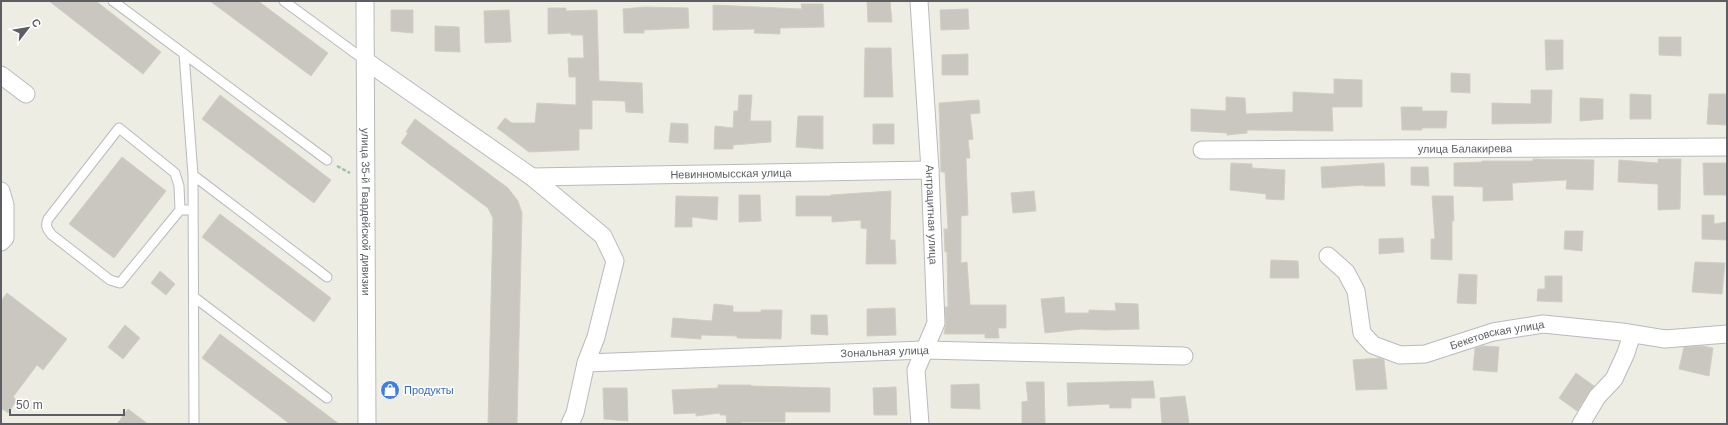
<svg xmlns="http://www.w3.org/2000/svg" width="1728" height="425" font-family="Helvetica,sans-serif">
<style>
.building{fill:#c9c7c0;stroke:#d1cfc2}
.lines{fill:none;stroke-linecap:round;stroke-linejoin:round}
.lane-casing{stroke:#b9babf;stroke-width:11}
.street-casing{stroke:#b9babf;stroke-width:19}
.path{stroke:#9cc3ad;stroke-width:2.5;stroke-dasharray:4 2;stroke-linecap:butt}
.lane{stroke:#fff;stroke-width:9}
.street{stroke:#fff;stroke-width:17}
.labels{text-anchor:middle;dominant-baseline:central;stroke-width:3;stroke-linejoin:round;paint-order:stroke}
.street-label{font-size:11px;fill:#5c5e63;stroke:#fff}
.shop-label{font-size:11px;fill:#366cbe;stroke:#fff;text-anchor:start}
</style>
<rect width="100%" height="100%" fill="#edede4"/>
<path class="building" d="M49 1H96L161 52 143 74Z
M210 1H258L328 53 311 76Z
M890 1 892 22H868L867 2Z
M801 4H823L824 27 780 28V34L754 33 755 29 713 30V5L802 9Z
M645 7 688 8 689 28 644 30V33H624L623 9Z
M548 8H566V11L597 10 599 81 642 83 643 113 626 112 625 101 592 100V129H579V150L529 152 497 128 505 118 512 123H535L537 103 576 105V77H569L568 58H584L583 35H571V33L548 34Z
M968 9 969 29 941 30 940 10Z
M391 10H413V33L391 31Z
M509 10 511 42 485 43 484 11Z
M435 26 459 27 460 52 435 51Z
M1659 37H1681V56L1659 55Z
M1545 40H1563V69L1546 70Z
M865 48H891L893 97H864Z
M968 54V75H942V55Z
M1451 73 1470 74V93L1451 92Z
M1334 79 1362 80V107H1332L1333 131 1247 130V133L1227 135V133L1191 131V109L1226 111V97L1245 98 1246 114 1293 112V92L1334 94Z
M1531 90H1552L1551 123 1492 124V103L1531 104Z
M1630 94 1651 95V119H1630Z
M1709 94H1727V125L1707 124Z
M220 95 331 180 314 203 202 119Z
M739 95H752L750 121H771V142L733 145V149H714L715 126 733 128 734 111H738Z
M1580 98 1603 99V119L1580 121Z
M979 100 980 113 970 114 973 139 968 140 970 158H966L968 215 961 216V263L967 262 970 305H1006V328H998L999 338H985V334H944L946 323 945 307H948L947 252H945L944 229H948L945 172H941L939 103Z
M1401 107H1422V111H1447L1446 128H1422V130H1402Z
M798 116H823V149L796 147Z
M415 119 508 188 518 201 522 213 517 424H488L493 218 488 208 401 143 408 133 406 132Z
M671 123 688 124V143L669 142Z
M873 124H894V144H873Z
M122 157 166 191 114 258 69 224Z
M1533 159 1594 160 1593 190 1566 189 1567 180 1512 183 1513 200 1483 201V187L1454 186V163L1482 162V161H1533Z
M1658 159H1681L1680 209 1658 210V184L1618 182 1619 160 1658 163Z
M1231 163 1252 164V168L1285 170 1284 200 1266 199V194L1230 190Z
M1384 163 1385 186H1364V185L1322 188 1321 167Z
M1703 163H1727V195H1704Z
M1411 167H1428L1429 186 1411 185Z
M891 191 890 240H895L896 264H866L867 229 861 228V220L832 222V216H796V196H831V195Z
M1034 191 1036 211 1013 213 1011 193Z
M739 195H760L761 221 739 222Z
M676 196 718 197 717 220 692 217V227H675Z
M1432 196H1453L1454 221H1452V260L1431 259V239H1435Z
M220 214 331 298 314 322 202 237Z
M1702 215H1714V224L1727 222V240L1702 239Z
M1565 231H1583L1582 251 1564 249Z
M1403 238 1404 252 1379 254V239Z
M1271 260 1298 261 1299 278H1270Z
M1695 262 1725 263 1722 294 1692 292Z
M160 271 175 284 166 295 151 283Z
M1459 274 1477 275 1476 304 1457 303Z
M1545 276H1562V302L1537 301 1538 289H1545Z
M7 293 67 339 43 370 37 365 13 397 17 400 8 413 3 409 1 412V301Z
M1064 297 1065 313H1089V310L1116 311 1115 303 1138 304 1139 329 1105 330 1081 329 1045 333 1041 299Z
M714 304 733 306V312H761V310H782L781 339 737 338V336L701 335V339L671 337 673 318 712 321Z
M895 308 896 335 867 336V309Z
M811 315H827L828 335 811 334Z
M125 325 140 338 123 359 108 347Z
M220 334 339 424H290L202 358Z
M1483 346 1499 347 1497 372 1473 370 1475 348Z
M1703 346 1713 348 1709 376 1679 369 1684 347Z
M1380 358 1384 360 1387 389 1356 390 1353 360Z
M1576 373 1594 386 1577 411 1559 398Z
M1153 381 1155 398H1131V408H1110L1109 404 1068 406 1067 383Z
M1026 382H1044L1045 423 1022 424V402L1028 401Z
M979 384 980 409 951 408V385Z
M718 385H751V386L830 388V412H785V422H741L742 424H727L726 415H720V413L696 416V413L674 414 672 390 718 388Z
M896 387 897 415H874L873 388Z
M603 388H627L628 421 604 419Z
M1185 396 1189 423 1162 424 1160 398Z
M128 409 148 424H117Z"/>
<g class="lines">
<g class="lane-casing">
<path id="lane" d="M113 1 327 160
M284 1 366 61
M184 54 193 175 194 424
M193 175 327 277
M180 210 179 186 175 173 119 128 48 219C45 226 47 229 52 235L110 280 120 283 180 210H193
M194 297 327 398"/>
</g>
<g class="street-casing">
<g id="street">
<path id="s1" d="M365 1 367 424"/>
<path id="s2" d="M919 1 930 170 936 323 916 370 920 424"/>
<path d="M366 61 532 177 603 236 615 261 596 337 586 363 575 413 570 424"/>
<path d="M1 75 26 94"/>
<path id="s3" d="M1202 150 1727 147"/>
<path id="s4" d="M532 177 930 170"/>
<path d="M1 191 5 205V238L1 242"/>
<path id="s5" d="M1328 256 1346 272 1356 291 1362 333 1373 345 1400 355 1425 354 1493 332 1543 324 1622 332 1665 339 1727 334"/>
<path id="s6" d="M586 363 924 350 1184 356"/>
<path d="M1581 424 1597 397 1614 379 1626 353 1632 334"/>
</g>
</g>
<path class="path" d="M337 166 350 173"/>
<use href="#lane" class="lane"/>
<use href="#street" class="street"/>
</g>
<defs>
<g id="shop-disc" transform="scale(1)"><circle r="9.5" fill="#3f7fe0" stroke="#fff"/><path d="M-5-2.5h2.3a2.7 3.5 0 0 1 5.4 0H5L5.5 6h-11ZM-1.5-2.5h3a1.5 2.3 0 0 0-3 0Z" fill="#fff"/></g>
</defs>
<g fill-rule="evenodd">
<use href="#shop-disc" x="390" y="390"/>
</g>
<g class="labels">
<g class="street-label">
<text stroke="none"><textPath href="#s3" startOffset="263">улица Балакирева</textPath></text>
<text stroke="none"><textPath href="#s4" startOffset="199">Невинномысская улица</textPath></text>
<text stroke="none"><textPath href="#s1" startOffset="211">улица 35-й Гвардейской дивизии</textPath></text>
<text stroke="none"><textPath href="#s2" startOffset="214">Антрацитная улица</textPath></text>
<text stroke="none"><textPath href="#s5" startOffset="233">Бекетовская улица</textPath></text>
<text stroke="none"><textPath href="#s6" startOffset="299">Зональная улица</textPath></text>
</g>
<g class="shop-label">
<text x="404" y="390">Продукты</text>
</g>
</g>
<rect width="1728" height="425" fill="none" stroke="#5c5e63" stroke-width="4"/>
<g transform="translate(28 28) rotate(59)" stroke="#ffffff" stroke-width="3" paint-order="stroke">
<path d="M0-3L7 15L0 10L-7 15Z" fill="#5c5e63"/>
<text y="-6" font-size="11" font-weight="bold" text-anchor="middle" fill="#5c5e63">С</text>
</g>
<path d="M10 409v6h114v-6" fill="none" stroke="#5c5e63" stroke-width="2"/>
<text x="16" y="409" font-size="12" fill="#5c5e63" stroke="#ffffff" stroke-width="3" paint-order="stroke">50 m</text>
</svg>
